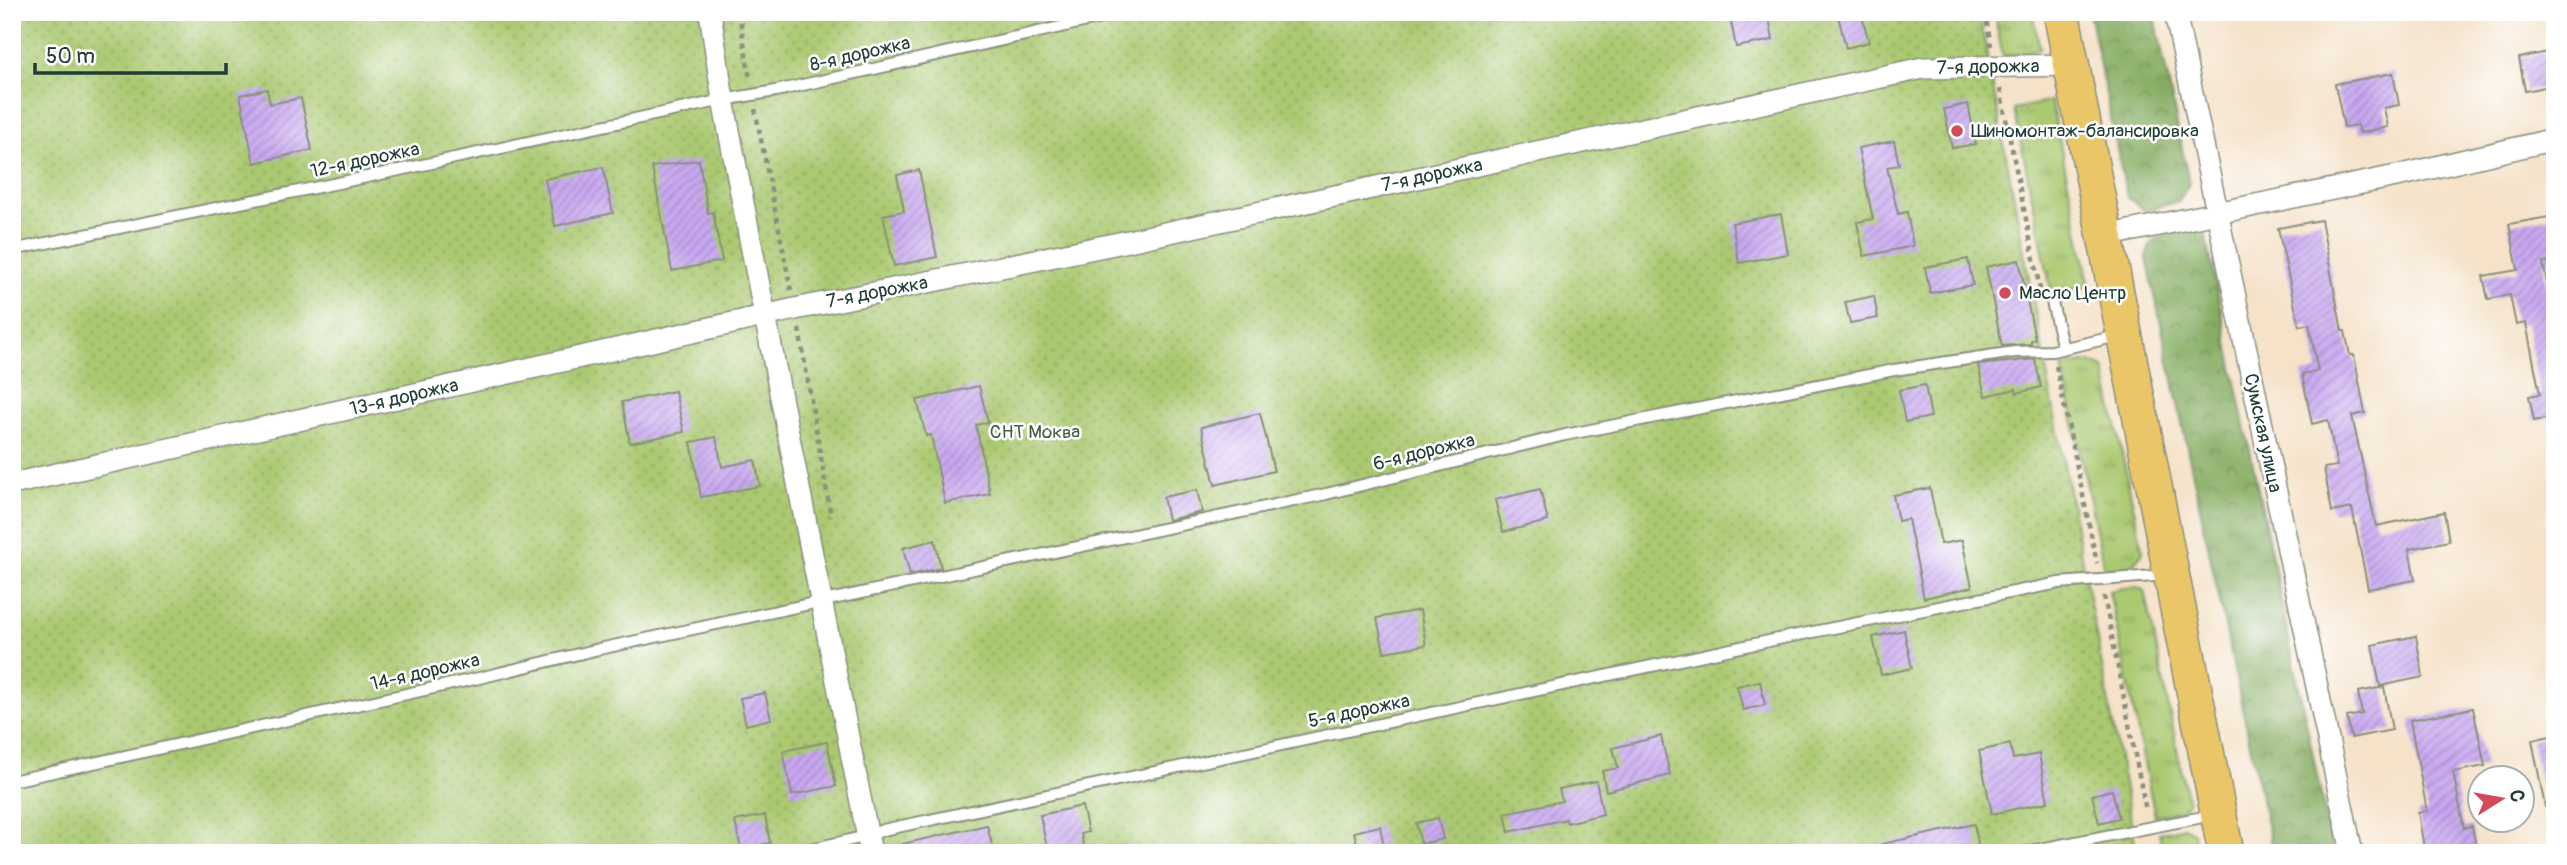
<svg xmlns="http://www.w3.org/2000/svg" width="2567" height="865" font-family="Pangolin,sans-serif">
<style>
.grass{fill:url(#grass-tufts);stroke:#648352;stroke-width:2}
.forest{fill:url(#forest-crowns);stroke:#53754c;stroke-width:2}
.garden{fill:url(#garden-dots);stroke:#648352;stroke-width:2}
.building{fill:url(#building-hatch)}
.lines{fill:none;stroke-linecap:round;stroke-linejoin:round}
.service-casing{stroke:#8a907e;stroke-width:14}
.minor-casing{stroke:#8a907e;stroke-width:24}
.primary-casing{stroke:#8a907e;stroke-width:38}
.path{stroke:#8a907e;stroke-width:4.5;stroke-dasharray:5 5;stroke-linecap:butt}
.service{stroke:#fff;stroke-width:10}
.minor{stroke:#fff;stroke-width:21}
.primary{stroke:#eac669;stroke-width:35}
.poi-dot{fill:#d1495b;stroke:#fff;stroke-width:2.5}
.labels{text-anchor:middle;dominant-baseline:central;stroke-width:5;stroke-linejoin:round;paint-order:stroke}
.street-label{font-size:19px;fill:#1f3d34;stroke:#fff}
.poi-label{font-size:19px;fill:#1f3d34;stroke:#fff;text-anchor:start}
.park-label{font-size:19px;fill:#426043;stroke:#fff}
</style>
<defs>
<pattern id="grass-tufts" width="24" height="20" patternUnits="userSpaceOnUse" patternTransform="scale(1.75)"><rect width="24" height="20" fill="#aac971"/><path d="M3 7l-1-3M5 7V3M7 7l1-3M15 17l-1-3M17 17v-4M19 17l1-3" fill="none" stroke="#8aa45e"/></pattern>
<pattern id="forest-crowns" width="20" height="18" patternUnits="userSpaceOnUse" patternTransform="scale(1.75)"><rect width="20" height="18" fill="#87ad63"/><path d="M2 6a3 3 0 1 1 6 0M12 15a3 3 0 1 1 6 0" fill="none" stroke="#6e8e52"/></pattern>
<pattern id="garden-dots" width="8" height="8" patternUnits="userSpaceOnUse" patternTransform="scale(1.75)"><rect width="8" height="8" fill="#aac971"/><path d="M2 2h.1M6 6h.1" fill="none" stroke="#8aa45e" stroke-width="1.8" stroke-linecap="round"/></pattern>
<pattern id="building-hatch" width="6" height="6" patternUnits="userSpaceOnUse" patternTransform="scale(1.75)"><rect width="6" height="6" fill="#c9a8f1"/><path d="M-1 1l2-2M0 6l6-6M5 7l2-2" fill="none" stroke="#a38ac4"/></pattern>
</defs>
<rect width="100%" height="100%" fill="#fff"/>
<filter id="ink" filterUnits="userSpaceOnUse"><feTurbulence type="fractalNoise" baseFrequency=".0143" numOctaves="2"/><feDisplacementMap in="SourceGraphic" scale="14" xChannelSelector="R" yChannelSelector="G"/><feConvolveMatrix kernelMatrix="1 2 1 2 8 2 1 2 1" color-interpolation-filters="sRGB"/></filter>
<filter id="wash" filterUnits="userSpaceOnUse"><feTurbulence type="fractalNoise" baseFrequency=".00686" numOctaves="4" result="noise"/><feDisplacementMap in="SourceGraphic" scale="28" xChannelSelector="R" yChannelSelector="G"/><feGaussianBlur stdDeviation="1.57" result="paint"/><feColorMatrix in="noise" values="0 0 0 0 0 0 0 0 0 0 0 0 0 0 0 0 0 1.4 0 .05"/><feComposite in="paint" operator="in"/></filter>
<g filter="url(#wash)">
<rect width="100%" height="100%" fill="#f5e2c9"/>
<path class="grass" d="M1994 12H2032L2040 49 2003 57Z
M2051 101 2090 287 2052 295 2014 109Z
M2090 362 2104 368 2143 552 2132 565 2105 572 2062 367Z
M2135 586 2145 591 2188 803 2181 811 2155 816 2109 591Z
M2184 827 2194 833 2198 853H2163L2159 833Z"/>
<path class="forest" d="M2089 12H2154L2189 183 2179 201 2145 211 2127 197Z
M2204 227 2333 853H2273L2147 258C2150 227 2179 231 2204 227Z"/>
<path class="garden" d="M12 12H1979L2137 853H12Z"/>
<g id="blocks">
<path class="building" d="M1729 12H1768L1773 40 1736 47Z
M1837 12H1861L1869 42 1846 48Z
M2552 51 2555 85 2525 91 2519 58Z
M2393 73 2399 105 2384 108 2388 127 2360 133 2358 125 2344 127 2335 84Z
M267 89 270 104 301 98 312 150 254 163 240 95Z
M1968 104 1976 144 1952 148 1944 109Z
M1894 141 1899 165 1887 167 1898 214 1907 212 1913 246 1864 256 1857 222 1873 219 1858 148Z
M699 160 708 213 713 212 722 261 672 271 652 167Z
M603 167 613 213 555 226 545 179Z
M919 170 937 257 894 266 883 215 904 211 897 175Z
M1781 214 1788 254 1739 263 1732 223Z
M2555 216V261L2543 263 2553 312H2555V417L2534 421 2529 396 2540 394 2526 323 2516 325 2510 295 2488 299 2483 276 2518 270 2509 224Z
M2321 220 2342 331H2345L2350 355H2354L2365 413 2352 416 2376 526 2444 512 2449 541 2409 549 2415 580 2368 589 2352 508 2332 512 2324 468 2337 466 2328 420 2312 424 2302 374 2318 371 2309 324 2299 326 2278 228Z
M1968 259 1973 285 1930 293 1925 267Z
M2019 260 2035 339 2031 340V344L2002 346 1986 267Z
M1874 296 1878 318 1850 323 1845 302Z
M2035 359 2041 387 2017 393 2016 389 1985 396 1978 365Z
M1925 385 1931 417 1905 422 1899 390Z
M979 386 988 422 976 425 990 494 945 503 931 435 926 436 917 400Z
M675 391 684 432 630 443 622 402Z
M1260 413 1274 471 1215 485 1201 427Z
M716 437 722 467 755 460 760 486 701 497 691 442Z
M1930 488 1941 544 1962 540 1972 587 1924 598 1908 519 1898 521 1893 495Z
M1540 489 1548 521 1503 532 1495 500Z
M1197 490 1202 512 1168 520 1163 497Z
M935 540 941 568 910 575 903 548Z
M1420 610 1426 645 1384 652 1377 618Z
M1904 630 1912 668 1881 675 1873 637Z
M2416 636 2423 677 2380 686 2372 645Z
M1760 681 1765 705 1743 710 1737 686Z
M2384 687 2392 730 2351 738 2347 717 2362 714 2358 692Z
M765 693 771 719 746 725 740 698Z
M2473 708 2485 766 2453 772 2464 828 2472 826 2476 847 2463 849 2464 853H2425L2418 813 2427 811 2410 720Z
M2555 735V806L2545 807 2532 740Z
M1661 736 1670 775 1606 791 1602 771 1618 768 1613 748Z
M827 742 836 786 792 795 783 751Z
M2010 744 2013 759 2039 754 2048 802 1992 814 1979 751Z
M1596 781 1603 814 1567 823 1566 819 1509 832 1505 813 1562 801 1559 789Z
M2112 790 2119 818 2099 823 2092 795Z
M1082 806 1088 832 1081 834 1085 853H1048L1040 815Z
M765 815 770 843 741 849 735 821Z
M1438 818 1443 839 1421 844 1416 823Z
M1974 824 1980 853H1883L1882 844Z
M987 825 994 853H903L902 844Z
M1380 826 1384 846 1359 851 1354 832Z"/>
</g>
</g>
<g filter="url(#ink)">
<use href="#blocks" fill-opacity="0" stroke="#8a907e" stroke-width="2"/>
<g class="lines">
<g class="service-casing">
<path id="service" d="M12 250 367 177 723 100 776 91 1127 12
M2052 302 2063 349
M12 781 479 678 599 649 1326 494 1565 435 1894 370 2015 352 2052 351 2118 336
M793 853 868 836 883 830 1783 638 2059 583 2168 575
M2020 853 2213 815"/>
</g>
<g class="minor-casing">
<path id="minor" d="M710 12 723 100 765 316 871 853
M2175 12 2352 853
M2105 236 2406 174 2555 139
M12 484 795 309 1119 243 1923 68 2072 65"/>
</g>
<g class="primary-casing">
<path id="primary" d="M2061 12 2226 853"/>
</g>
<path class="path" d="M739 12 750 80
M1985 12 1991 46
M2000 89 2040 289
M755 109 791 290
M799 329 831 517
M2056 366 2097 563
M2104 596 2146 811"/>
<use href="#service" class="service"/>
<use href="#minor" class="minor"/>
<use href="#primary" class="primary"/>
</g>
</g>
<g class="poi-dot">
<circle cx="1957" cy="131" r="7"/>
<circle cx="2005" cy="293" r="7"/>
</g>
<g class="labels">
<g class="street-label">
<text transform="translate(860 54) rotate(-13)">8-я дорожка</text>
<text transform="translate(1988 67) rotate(-1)">7-я дорожка</text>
<text transform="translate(365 160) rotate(-12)">12-я дорожка</text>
<text transform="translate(1432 175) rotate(-12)">7-я дорожка</text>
<text transform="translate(877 292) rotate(-11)">7-я дорожка</text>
<text transform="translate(404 397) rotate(-13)">13-я дорожка</text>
<text transform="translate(2263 433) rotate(78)">Сумская улица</text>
<text transform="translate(1424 452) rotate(-14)">6-я дорожка</text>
<text transform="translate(425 672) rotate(-13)">14-я дорожка</text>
<text transform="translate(1359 711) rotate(-12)">5-я дорожка</text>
</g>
<g class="poi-label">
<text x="1971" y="131">Шиномонтаж-балансировка</text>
<text x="2019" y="293">Масло Центр</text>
</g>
<g class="park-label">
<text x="1035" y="432">СНТ Моква</text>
</g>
</g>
<rect width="2567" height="865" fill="none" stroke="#fff" stroke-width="42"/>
<g transform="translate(2501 799) rotate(79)"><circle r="33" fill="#ffffff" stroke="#a5b1ae" stroke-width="2"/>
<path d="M0-5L12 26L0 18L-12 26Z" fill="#d1495b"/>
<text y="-10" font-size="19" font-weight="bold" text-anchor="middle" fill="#1f3d34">С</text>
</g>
<path d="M35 63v10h191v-10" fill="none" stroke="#1f3d34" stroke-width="3.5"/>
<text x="46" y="63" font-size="21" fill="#1f3d34" stroke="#ffffff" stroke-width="5" paint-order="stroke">50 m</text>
</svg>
